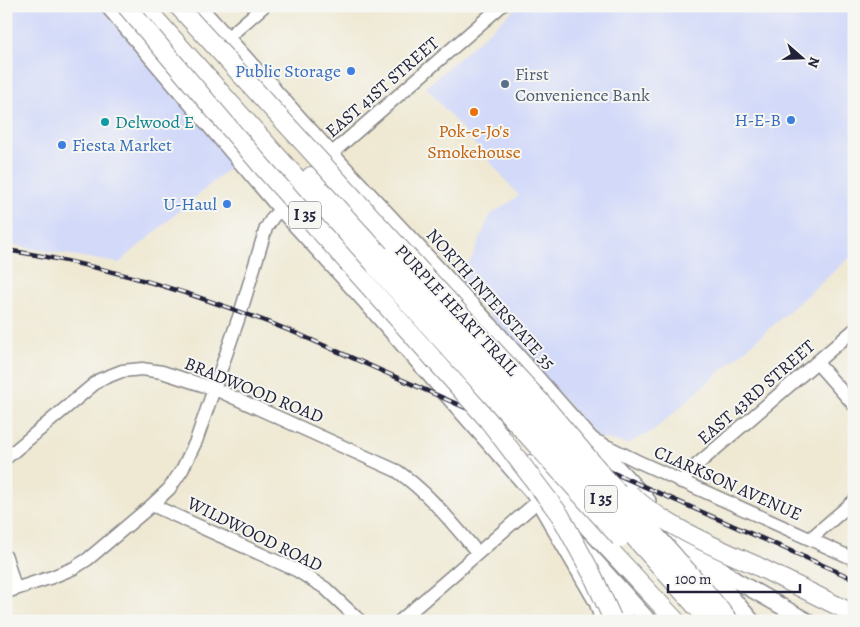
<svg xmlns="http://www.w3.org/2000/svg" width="860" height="627" font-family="Alegreya,serif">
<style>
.built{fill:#d2d9f9}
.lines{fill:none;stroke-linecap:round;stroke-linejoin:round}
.minor-casing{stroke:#888687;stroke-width:15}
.major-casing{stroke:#888687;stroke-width:18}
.highway-casing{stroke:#888687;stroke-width:20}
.minor{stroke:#fff;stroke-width:12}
.major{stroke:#fff;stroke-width:15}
.highway{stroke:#fff;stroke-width:18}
.rail-casing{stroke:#22223b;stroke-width:4.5}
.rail{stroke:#f6f6f2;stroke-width:2.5;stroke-dasharray:8;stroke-linecap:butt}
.highway-bridge-casing{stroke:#888687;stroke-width:20;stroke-linecap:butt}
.highway-bridge{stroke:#fff;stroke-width:18}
.shop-dot{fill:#3f7fe0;stroke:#f6f6f2;stroke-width:2}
.service-dot{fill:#5c6f8a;stroke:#f6f6f2;stroke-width:2}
.food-dot{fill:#e8710a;stroke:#f6f6f2;stroke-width:2}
.culture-dot{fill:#0f9aa8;stroke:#f6f6f2;stroke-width:2}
.labels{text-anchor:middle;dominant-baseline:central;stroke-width:4;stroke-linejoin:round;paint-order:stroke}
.shield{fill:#f6f6f2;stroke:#626272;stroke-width:1}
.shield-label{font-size:16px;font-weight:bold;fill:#22223b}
.shop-label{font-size:18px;fill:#366cbe;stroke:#f6f6f2;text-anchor:end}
.service-label{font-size:18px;fill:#4e5e75;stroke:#f6f6f2;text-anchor:start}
.street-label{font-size:18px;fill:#22223b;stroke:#f6f6f2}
.culture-label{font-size:18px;fill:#0d838f;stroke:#f6f6f2;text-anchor:start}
.food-label{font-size:18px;fill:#c56008;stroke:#f6f6f2}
</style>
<rect width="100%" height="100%" fill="#f6f6f2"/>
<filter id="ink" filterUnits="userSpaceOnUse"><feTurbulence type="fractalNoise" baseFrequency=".02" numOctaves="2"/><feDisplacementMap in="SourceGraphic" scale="10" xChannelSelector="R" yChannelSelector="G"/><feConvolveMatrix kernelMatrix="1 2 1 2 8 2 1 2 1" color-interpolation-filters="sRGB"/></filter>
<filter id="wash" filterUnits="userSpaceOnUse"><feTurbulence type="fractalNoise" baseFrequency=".0096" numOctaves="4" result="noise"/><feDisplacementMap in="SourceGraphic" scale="20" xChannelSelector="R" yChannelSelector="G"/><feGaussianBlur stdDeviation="1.12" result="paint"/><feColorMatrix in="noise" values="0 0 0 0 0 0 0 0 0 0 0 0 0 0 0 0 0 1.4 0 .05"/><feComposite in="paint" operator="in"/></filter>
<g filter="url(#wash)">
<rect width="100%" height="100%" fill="#efe9d3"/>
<path class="built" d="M6 6H100L127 36 234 164 119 263 6 244Z
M518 6H854V254L653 431 627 444 597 437 456 278 472 258 490 215 519 196 426 87Z"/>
</g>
<g filter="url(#ink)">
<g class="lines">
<g class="minor-casing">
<path id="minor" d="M227 38 264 6
M331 154 501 6
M817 363 854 405
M592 439 637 461 854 559
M6 458 99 380 122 371 142 369 162 372 215 389 397 471C429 493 452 523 477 552
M681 482 692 469 854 330
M152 505 296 570 325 588 360 621
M810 539 854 501
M6 557 15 588
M6 592 52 577 74 568 88 559 152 505 169 489 182 470 196 441 241 311 266 228 273 217 281 209
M400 621 538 501"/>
</g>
<g class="major-casing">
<path id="major" d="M108 6 281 209 366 302 553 516
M198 6 331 154 490 325 588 436 648 501
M543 509 597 602 603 621
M670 525 752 621
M580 544 649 621
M702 553 735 580 807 621
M614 588 627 621"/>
</g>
<g class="highway-casing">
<path id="highway" d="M144 6 376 267
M268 84 291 123
M311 176 387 257
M530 464 676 621
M757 566 854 614"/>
</g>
<use href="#minor" class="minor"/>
<use href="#major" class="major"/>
<use href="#highway" class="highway"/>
<g class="rail-casing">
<path id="rail" d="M6 250C107 265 204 296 298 334L854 579"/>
</g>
<use href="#rail" class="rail"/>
<g class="highway-bridge-casing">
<path id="highway-bridge" d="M126 6 260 164 488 420 560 515 592 574 612 618
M178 6 541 402 629 506 704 590 729 621
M387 257 551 439 625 527 709 621
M376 267 620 538
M630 494C666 527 713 546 757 566"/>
</g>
<use href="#highway-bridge" class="highway-bridge"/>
</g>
</g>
<g class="shop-dot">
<circle cx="351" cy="71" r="5"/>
<circle cx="791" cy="120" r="5"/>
<circle cx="62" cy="145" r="5"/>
<circle cx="227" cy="204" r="5"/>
</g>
<circle class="service-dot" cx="505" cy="84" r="5"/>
<circle class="food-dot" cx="474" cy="112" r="5"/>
<circle class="culture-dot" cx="105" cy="122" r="5"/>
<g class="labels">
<g class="shield">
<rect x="289" y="201.5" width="32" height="27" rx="4"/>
<rect x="585" y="485.5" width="32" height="27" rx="4"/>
</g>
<g class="shield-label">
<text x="305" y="215">I 35</text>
<text x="601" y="499">I 35</text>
</g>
<g class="shop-label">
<text x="341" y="71">Public Storage</text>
<text x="781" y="120">H-E-B</text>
<text x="72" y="145" text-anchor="start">Fiesta Market</text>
<text x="217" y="204">U-Haul</text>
</g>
<g class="service-label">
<text x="515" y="74">First<tspan x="515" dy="21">Convenience Bank</tspan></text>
</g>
<g class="street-label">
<text transform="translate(382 87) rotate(-41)">EAST 41ST STREET</text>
<text transform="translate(491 299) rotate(48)">NORTH INTERSTATE 35</text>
<text transform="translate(457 310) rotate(47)">PURPLE HEART TRAIL</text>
<text transform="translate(254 390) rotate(22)">BRADWOOD ROAD</text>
<text transform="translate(756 392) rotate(-41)">EAST 43RD STREET</text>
<text transform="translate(728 483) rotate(24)">CLARKSON AVENUE</text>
<text transform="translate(255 534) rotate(26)">WILDWOOD ROAD</text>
</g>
<g class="culture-label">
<text x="115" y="122">Delwood E</text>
</g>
<g class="food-label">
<text x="474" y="131">Pok-e-Jo's<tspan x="474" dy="21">Smokehouse</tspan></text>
</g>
</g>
<rect width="860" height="627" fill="none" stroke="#f6f6f2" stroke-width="25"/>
<g transform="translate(802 58) rotate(110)" stroke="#f6f6f2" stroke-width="4" paint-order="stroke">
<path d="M0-4L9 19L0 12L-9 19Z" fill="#22223b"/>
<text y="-8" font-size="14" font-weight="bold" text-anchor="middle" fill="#22223b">N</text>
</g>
<path d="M668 584v8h132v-8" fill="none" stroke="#22223b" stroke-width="2.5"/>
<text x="675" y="584" font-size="15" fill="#22223b" stroke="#f6f6f2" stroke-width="4" paint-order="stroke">100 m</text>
</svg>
